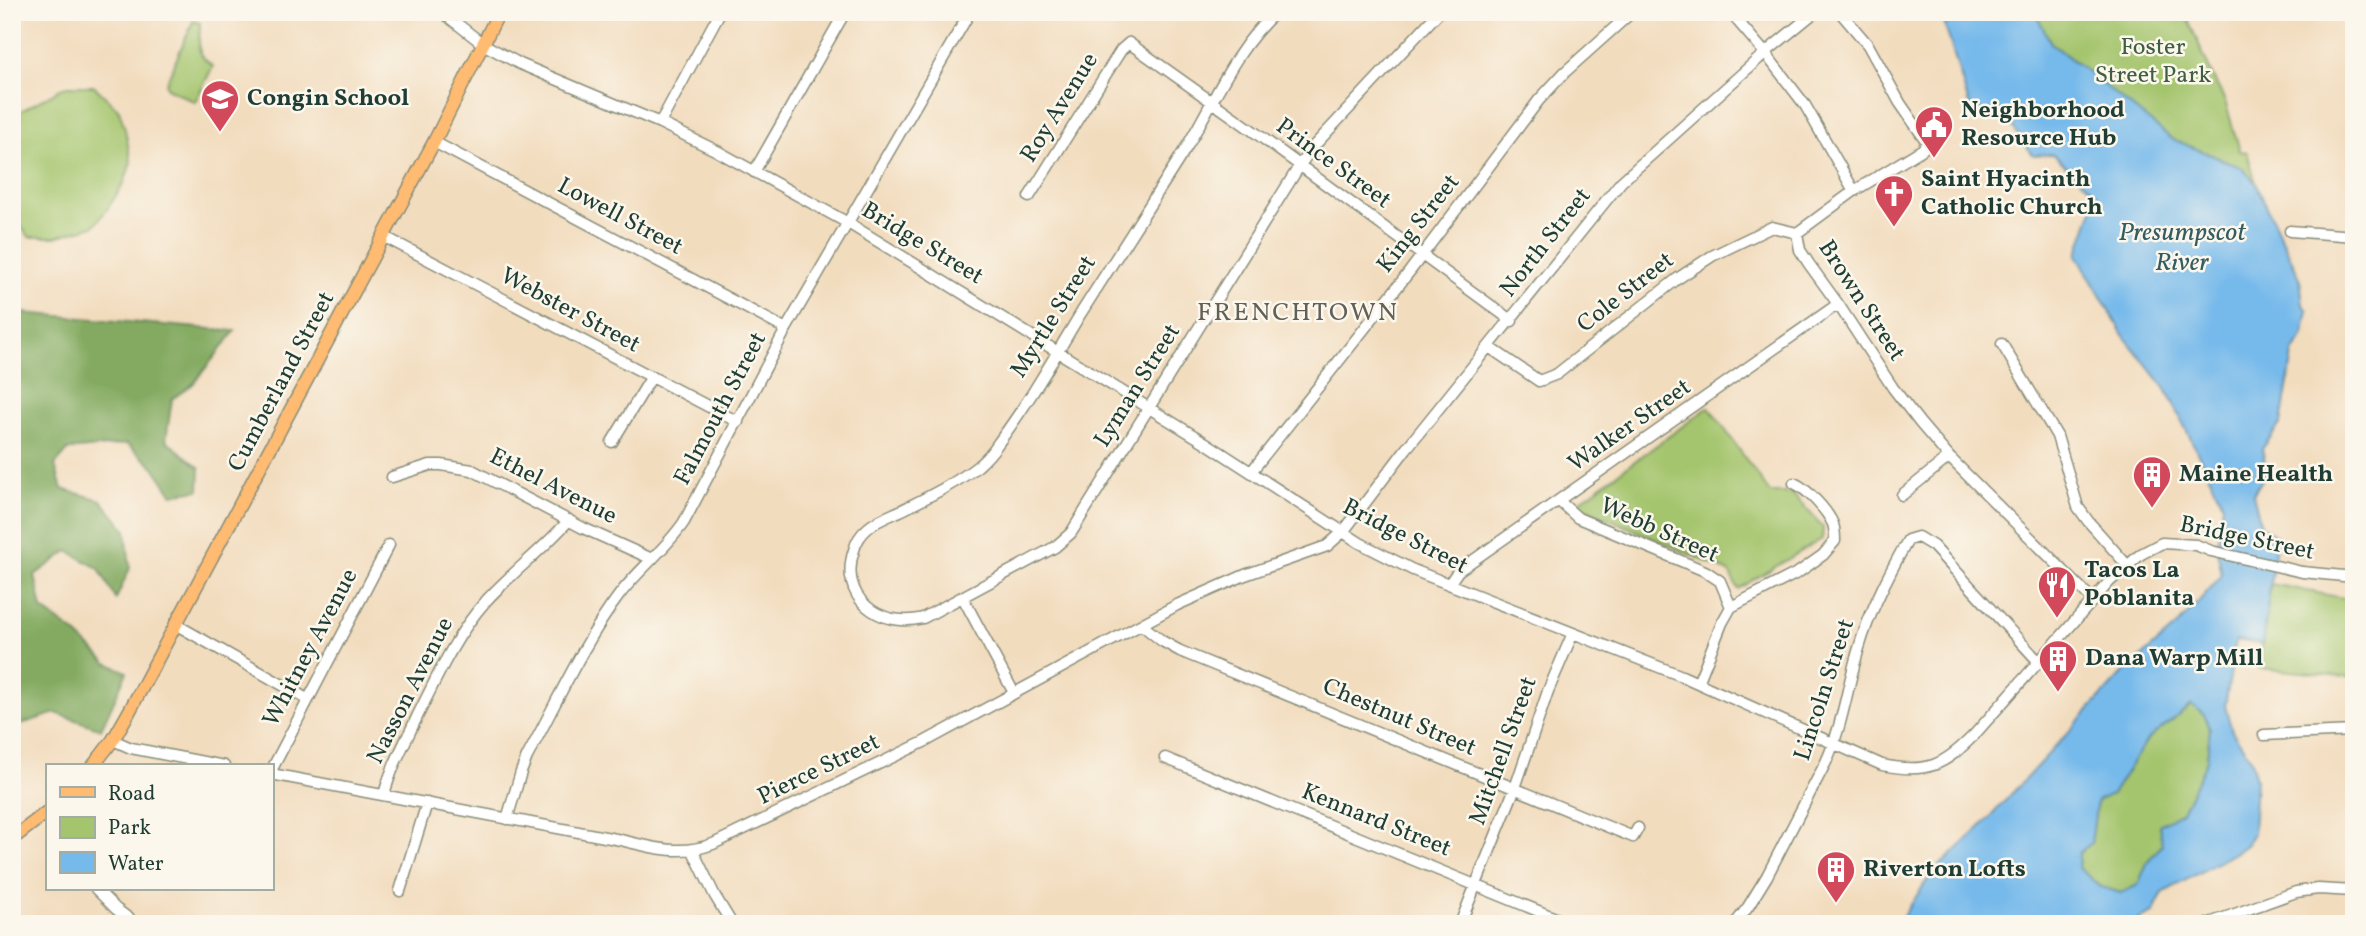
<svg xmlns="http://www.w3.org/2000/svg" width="2366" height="936" font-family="Vollkorn,serif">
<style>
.green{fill:#a4c56d;stroke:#628150;stroke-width:2}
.forest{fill:#83aa60;stroke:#51744a;stroke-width:2}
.water{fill:#76b9eb;stroke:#4a7b90;stroke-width:2;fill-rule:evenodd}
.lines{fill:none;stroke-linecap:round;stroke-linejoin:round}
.minor-casing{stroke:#888c79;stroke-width:13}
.major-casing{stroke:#888c79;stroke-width:15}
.minor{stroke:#fff;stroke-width:10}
.major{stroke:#febb71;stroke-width:12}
.labels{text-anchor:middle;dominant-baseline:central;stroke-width:5;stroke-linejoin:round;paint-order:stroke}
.park-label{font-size:24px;fill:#405f42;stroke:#fbf7ec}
.poi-label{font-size:24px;font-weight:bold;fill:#1f3d34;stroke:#fbf7ec;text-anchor:start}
.street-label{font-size:24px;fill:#1f3d34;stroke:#fbf7ec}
.water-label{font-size:26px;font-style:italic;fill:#355c62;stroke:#fbf7ec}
.neighbourhood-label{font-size:26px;letter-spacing:2px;fill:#636157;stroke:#fbf7ec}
</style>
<rect width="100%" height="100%" fill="#fbf7ec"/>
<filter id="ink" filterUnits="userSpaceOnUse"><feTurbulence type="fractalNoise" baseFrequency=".0143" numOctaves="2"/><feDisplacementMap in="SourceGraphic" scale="14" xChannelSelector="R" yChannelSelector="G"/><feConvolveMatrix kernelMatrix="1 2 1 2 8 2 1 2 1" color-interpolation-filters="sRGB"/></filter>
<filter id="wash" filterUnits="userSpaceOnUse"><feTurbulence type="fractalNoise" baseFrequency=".00686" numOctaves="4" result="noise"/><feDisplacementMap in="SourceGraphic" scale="28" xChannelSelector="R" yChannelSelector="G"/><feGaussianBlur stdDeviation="1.57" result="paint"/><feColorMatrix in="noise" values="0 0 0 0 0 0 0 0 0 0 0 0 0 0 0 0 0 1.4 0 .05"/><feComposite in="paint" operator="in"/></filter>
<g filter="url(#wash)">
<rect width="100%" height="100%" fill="#f2dcbe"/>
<path class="green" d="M2035 12H2185L2213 77 2225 101 2240 151 2247 152 2256 183 2241 167 2172 139 2051 43Z
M193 21 200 23C201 43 192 52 213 66L195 102 167 88 166 83Z
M66 86H94L119 110 125 129 131 162 124 183 108 208 94 226 55 237H29L12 213V116Z
M1709 407 1770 493H1792L1823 527 1822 539 1738 589 1729 572 1576 504Z
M2271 584 2354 600V677L2259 668Z
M2192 705 2203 714 2210 728 2207 760 2182 812 2159 825 2162 845 2147 863 2138 886 2121 893 2101 887 2078 868 2079 853 2091 843 2097 800 2112 794 2147 740Z"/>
<path class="forest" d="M12 312 235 331 193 384 172 399 166 440 200 468 199 490 172 494 154 467 127 444 68 450 55 465 62 489 101 500 126 530 130 568 116 599 99 569 68 551 35 575 42 609 75 633 107 663 127 672 101 729 56 713 12 727Z"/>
<path class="water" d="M1941 12H2035L2051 43 2172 139 2241 167 2256 183 2300 278 2303 305 2308 310 2303 337 2293 353 2281 423 2262 449 2267 472 2253 494 2261 526 2277 537 2262 644 2236 640 2225 706 2232 731 2251 759 2256 780 2253 833 2247 844 2238 851 2163 893 2153 913 2130 924H1898L1932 873 1980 828 2123 673 2178 625 2222 575 2217 549 2223 504 2166 389 2123 335 2077 255 2098 195 2053 154 2033 155 2012 126 1969 104ZM2191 705 2203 714 2210 728 2207 760 2182 812 2159 825 2162 845 2147 863 2138 885 2121 893 2101 887 2078 868 2079 853 2091 843 2097 801 2112 794 2147 740Z"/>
</g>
<g filter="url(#ink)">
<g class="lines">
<g class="minor-casing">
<path id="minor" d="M442 12 483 44 520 64 660 123 717 151 848 223 1206 443 1360 543 1413 570 1682 676 1882 765C1927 774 1944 766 1975 734L2110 581 2141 554 2162 543 2196 545 2211 551 2302 572 2354 577
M1276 12C1235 48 1214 102 1186 148 1151 203 1116 258 1081 313 1055 356 1029 402 999 442 993 451 986 459 978 466 955 484 926 498 900 511 889 516 877 520 868 528 861 534 856 542 854 550 838 597 879 629 923 618L1055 547 1071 533 1300 165 1312 148 1439 12
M1730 12 1765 53 1805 105 1854 191
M660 123 720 12
M434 142 786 329
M754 172 845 12
M1029 197 1121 50 1129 43 1253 131 1512 321
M2290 231 2354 236
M1797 233 1800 250 1809 264 1838 304 1893 388 1920 423 1949 457 2094 601
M1797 233 1854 191 1923 149 1927 142 1900 103 1868 45 1840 12
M383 236 738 422
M2002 344 2057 436 2078 507 2088 521 2127 565
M1489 347 1539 381 1557 374 1677 279 1712 256 1772 227 1797 233
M612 442 651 378
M1251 472 1410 271 1539 100 1565 72 1632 12
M392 477 430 465H441L472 470 583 528 652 559
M1902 495 1949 457
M1559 501 1578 518 1705 571 1720 581 1731 607
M1449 584 1458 571 1838 304
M963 598 1014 693
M175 624 307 699
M1142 625 1162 641 1180 651 1633 837 1638 828
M1698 683 1722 623 1731 607 1799 572 1823 555 1835 541C1835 536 1835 530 1833 524 1827 510 1807 489 1794 483
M2264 735 2354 731
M113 740 131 748 224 766
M1165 758 1570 924
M271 771 389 545
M271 774 621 840C653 848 681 856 713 844L926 741 1177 605 1245 575 1327 546 1343 532 1406 449 1621 182 1765 53 1815 12
M384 795C391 767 405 743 417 717 437 677 455 636 485 602 511 573 543 550 569 520
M507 819 521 772 527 757C557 702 583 643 620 594 640 568 666 549 684 522L786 329 970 12
M693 851 715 896 732 924
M96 889 116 909 136 924
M400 891 427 803
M1460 924 1515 788 1548 691 1573 633
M1735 924 1748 907 1767 876 1826 762C1843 725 1847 686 1859 648 1870 610 1889 573 1908 540L1918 537 1933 546 2039 662
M2207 924 2296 892 2318 889 2354 891"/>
</g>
<g class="major-casing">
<path id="major" d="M93 766 113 740 129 712 434 142 499 12
M12 839 47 812"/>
</g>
<use href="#minor" class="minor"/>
<use href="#major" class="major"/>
</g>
</g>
<defs>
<g id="school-pin" transform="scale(2.0125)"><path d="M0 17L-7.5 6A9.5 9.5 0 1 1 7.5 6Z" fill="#d1495b" stroke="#fbf7ec"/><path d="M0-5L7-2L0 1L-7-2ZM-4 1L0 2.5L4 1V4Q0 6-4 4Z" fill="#fff"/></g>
<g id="civic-pin" transform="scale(2.0125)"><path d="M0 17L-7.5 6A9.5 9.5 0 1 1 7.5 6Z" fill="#d1495b" stroke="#fbf7ec"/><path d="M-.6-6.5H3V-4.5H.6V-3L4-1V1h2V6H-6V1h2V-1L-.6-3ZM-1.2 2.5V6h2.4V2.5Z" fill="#fff"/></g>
<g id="church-pin" transform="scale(2.0125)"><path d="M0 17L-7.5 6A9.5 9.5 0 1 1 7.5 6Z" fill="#d1495b" stroke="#fbf7ec"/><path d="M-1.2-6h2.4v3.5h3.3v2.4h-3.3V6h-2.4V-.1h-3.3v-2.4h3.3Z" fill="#fff"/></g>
<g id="building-pin" transform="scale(2.0125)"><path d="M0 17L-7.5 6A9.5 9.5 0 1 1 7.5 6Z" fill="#d1495b" stroke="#fbf7ec"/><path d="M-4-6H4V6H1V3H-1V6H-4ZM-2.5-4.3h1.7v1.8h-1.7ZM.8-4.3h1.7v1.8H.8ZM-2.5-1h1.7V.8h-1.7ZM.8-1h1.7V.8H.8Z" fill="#fff"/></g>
<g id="restaurant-pin" transform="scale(2.0125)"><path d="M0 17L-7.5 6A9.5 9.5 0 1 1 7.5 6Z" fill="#d1495b" stroke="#fbf7ec"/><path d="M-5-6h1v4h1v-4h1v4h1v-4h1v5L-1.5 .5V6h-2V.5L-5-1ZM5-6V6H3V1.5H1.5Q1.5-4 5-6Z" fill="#fff"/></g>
</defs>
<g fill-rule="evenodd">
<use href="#school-pin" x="220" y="99"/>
<use href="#civic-pin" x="1934" y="125"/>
<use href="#church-pin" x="1894" y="194"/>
<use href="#building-pin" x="2152" y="475"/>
<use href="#restaurant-pin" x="2057" y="585"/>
<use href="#building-pin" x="2058" y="659"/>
<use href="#building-pin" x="1836" y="870"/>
</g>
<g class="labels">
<g class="park-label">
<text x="2153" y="48">Foster<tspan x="2153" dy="28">Street Park</tspan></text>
</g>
<g class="poi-label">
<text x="247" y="99">Congin School</text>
<text x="1961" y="111">Neighborhood<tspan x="1961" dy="28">Resource Hub</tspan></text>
<text x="1921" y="180">Saint Hyacinth<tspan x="1921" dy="28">Catholic Church</tspan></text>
<text x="2179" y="475">Maine Health</text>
<text x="2084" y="571">Tacos La<tspan x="2084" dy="28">Poblanita</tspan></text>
<text x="2085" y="659">Dana Warp Mill</text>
<text x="1863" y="870">Riverton Lofts</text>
</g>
<g class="street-label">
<text transform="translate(1060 108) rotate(-58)">Roy Avenue</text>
<text transform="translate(1333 164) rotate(36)">Prince Street</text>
<text transform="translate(620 217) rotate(28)">Lowell Street</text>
<text transform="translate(1419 224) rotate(-52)">King Street</text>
<text transform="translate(1546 243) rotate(-52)">North Street</text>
<text transform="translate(922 244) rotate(31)">Bridge Street</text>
<text transform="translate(1626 293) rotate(-38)">Cole Street</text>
<text transform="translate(1861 301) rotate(57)">Brown Street</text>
<text transform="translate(570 311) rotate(28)">Webster Street</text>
<text transform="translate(1054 317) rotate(-58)">Myrtle Street</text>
<text transform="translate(282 382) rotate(-62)">Cumberland Street</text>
<text transform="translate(1138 386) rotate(-58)">Lyman Street</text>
<text transform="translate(721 409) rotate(-62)">Falmouth Street</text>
<text transform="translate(1630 426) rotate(-35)">Walker Street</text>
<text transform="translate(553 487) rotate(27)">Ethel Avenue</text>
<text transform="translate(1659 531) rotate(24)">Webb Street</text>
<text transform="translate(1405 537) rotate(27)">Bridge Street</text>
<text transform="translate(2247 539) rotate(12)">Bridge Street</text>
<text transform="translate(311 648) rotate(-62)">Whitney Avenue</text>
<text transform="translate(1825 690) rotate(-72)">Lincoln Street</text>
<text transform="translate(411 691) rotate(-63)">Nasson Avenue</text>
<text transform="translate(1399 718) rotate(23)">Chestnut Street</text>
<text transform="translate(1504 751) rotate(-70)">Mitchell Street</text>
<text transform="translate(819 770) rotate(-26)">Pierce Street</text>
<text transform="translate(1376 821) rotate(22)">Kennard Street</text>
</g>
<g class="water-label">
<text x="2182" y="233">Presumpscot<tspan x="2182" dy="30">River</tspan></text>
</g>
<g class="neighbourhood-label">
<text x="1298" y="313">FRENCHTOWN</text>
</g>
</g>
<rect width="2366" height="936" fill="none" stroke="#fbf7ec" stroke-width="42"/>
<rect x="46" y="764" width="228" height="126" fill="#fbf7ec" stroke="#a3ada2" stroke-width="2"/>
<rect x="60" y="787" width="35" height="10" fill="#febb71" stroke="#a3ada2" stroke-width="2"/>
<text x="108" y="800" font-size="21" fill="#1f3d34">Road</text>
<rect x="60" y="817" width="35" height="21" fill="#a4c56d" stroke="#a3ada2" stroke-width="2"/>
<text x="108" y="834" font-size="21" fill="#1f3d34">Park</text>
<rect x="60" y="852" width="35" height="21" fill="#76b9eb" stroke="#a3ada2" stroke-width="2"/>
<text x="108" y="870" font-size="21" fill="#1f3d34">Water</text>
</svg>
